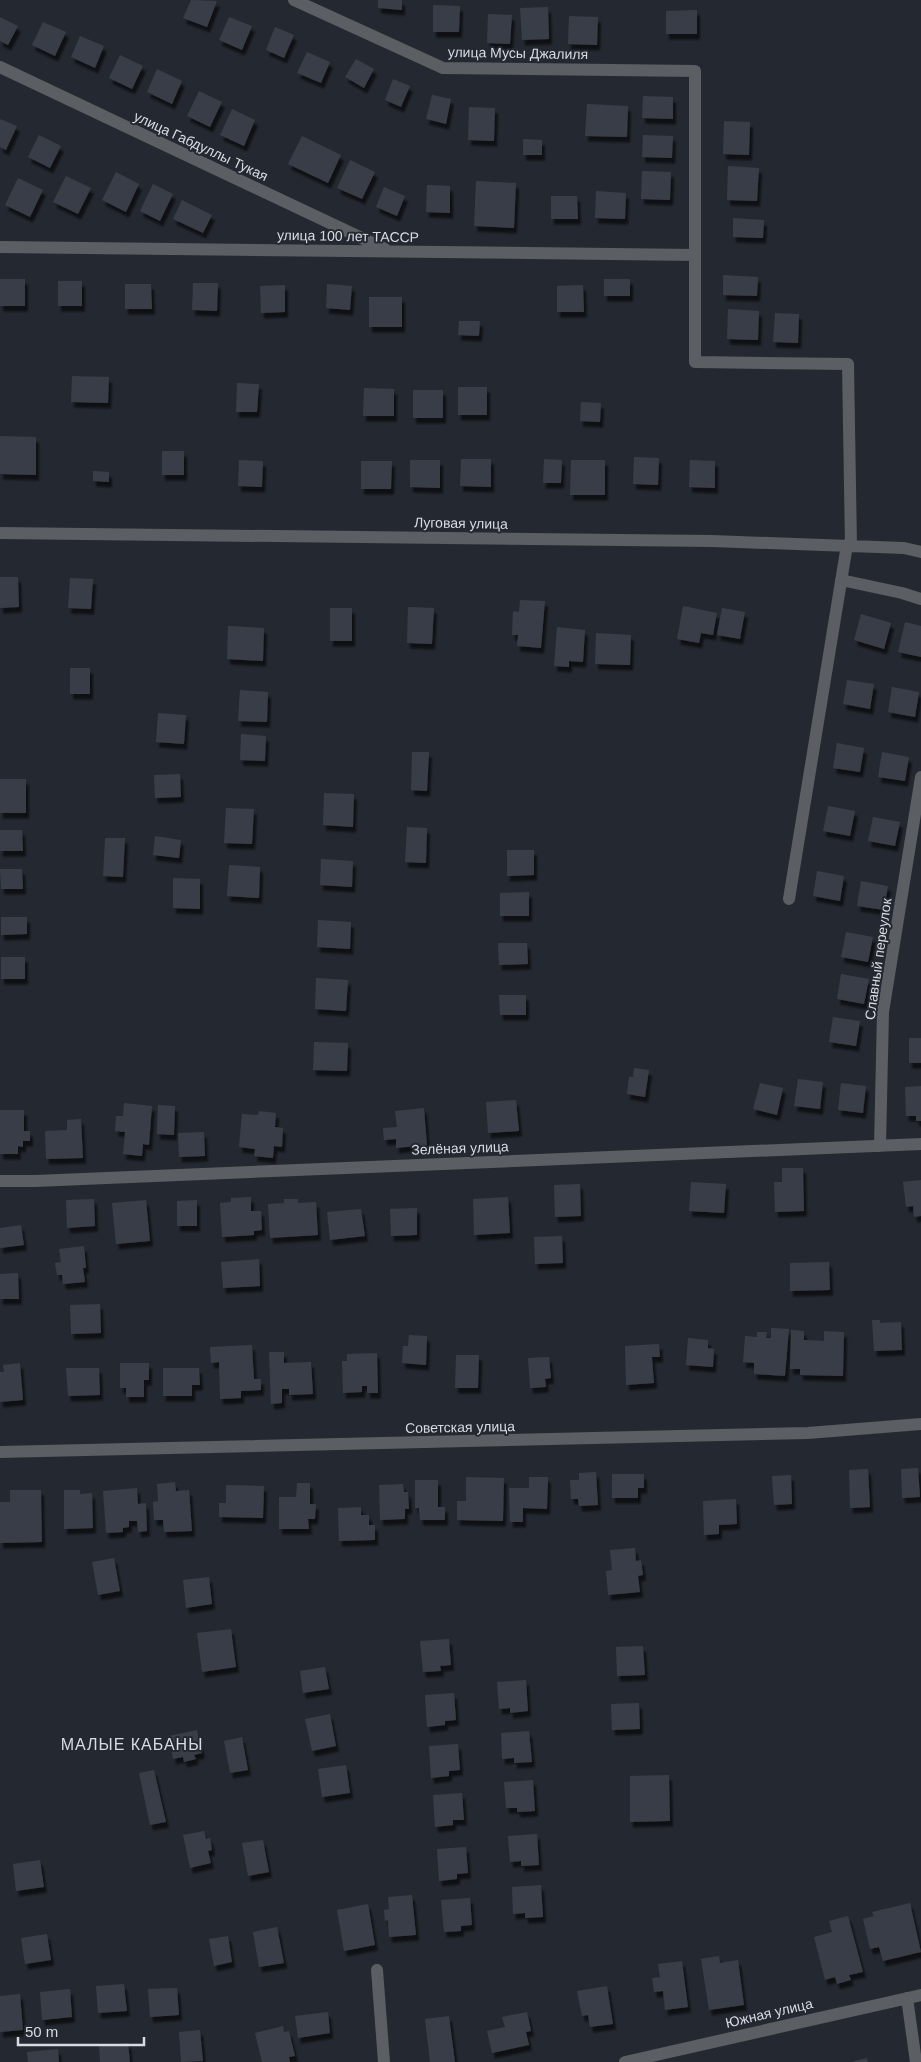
<svg xmlns="http://www.w3.org/2000/svg" width="921" height="2062" font-family="Helvetica,sans-serif">
<style>
.building{fill:#393e46;filter:url(#shadow)}
.lines{fill:none;stroke-linecap:round;stroke-linejoin:round}
.street{stroke:#5b5e62;stroke-width:12}
.labels{text-anchor:middle;dominant-baseline:central;stroke-width:4;stroke-linejoin:round;paint-order:stroke}
.street-label{font-size:14px;fill:#d8dbe0;stroke:#242931}
.quarter-label{font-size:16px;letter-spacing:1px;fill:#d8dbe0;stroke:#242931}
</style>
<defs>
<filter id="shadow"><feDropShadow dx="3" dy="5.5" stdDeviation="1" flood-color="#0009"/></filter>
</defs>
<rect width="100%" height="100%" fill="#242931"/>
<path class="building" d="M191 0 217 1 207 27 183 18Z
M378 0H402V10L378 8Z
M433 5 460 6 459 32H433Z
M548 7 549 39 522 40 520 8Z
M697 10V34H666V11Z
M488 14 512 15 510 44 487 43Z
M569 16 598 17 597 45 568 44Z
M0 17 18 26 8 45 0 41Z
M229 17 252 26 242 50 219 40Z
M43 22 66 32 55 56 32 45Z
M275 27 294 35 284 58 266 50Z
M80 36 104 46 95 68 71 57Z
M307 52 330 62 321 83 297 73Z
M120 55 143 66 132 89 109 78Z
M356 59 374 69 364 88 345 77Z
M157 69 182 81 172 104 147 92Z
M393 79 410 86 401 107 385 100Z
M199 91 222 102 210 127 187 116Z
M432 95 451 99 446 124 426 119Z
M643 96 673 97V119L642 118Z
M587 104 628 106 627 137 585 136Z
M469 107 495 108 494 141 468 140Z
M232 109 255 120 244 146 220 135Z
M0 119 17 126 6 150 0 147Z
M724 121 750 122 749 155 723 154Z
M39 135 61 146 50 168 28 157Z
M643 135 673 136 672 158 642 157Z
M302 136 341 155 328 183 288 164Z
M523 139 542 140V155H523Z
M350 160 375 172 362 199 337 188Z
M728 166 759 168 757 201 727 200Z
M642 171 671 172 670 200 641 199Z
M116 172 139 184 126 212 102 200Z
M66 176 91 188 78 214 53 202Z
M18 178 43 190 30 217 5 205Z
M476 181 516 183 514 228 474 226Z
M153 184 173 194 160 221 140 211Z
M427 185 450 186V213L426 212Z
M384 187 405 196 397 216 376 207Z
M596 191 626 193 625 219 595 218Z
M551 196H577L578 219H551Z
M182 200 212 215 203 233 173 219Z
M733 218 764 220 763 238 733 237Z
M723 275 758 277 757 296 723 295Z
M0 279H25V306H0Z
M604 279H630V296H604Z
M58 281H82V306H58Z
M193 283H218L217 311 192 310Z
M125 284H151L152 309H125Z
M327 284 352 286 350 310 326 308Z
M285 285V312L261 313 260 286Z
M583 285 584 312H557V286Z
M369 297H402V327H369Z
M728 309 759 311 758 340 727 339Z
M775 313 799 314 798 343 773 342Z
M459 321H480L479 336 458 335Z
M72 376 109 377 108 403 71 402Z
M237 383 259 384 257 412H236Z
M458 387H487V415H458Z
M364 388 394 389V416H363Z
M413 390H443V418H413Z
M581 402 601 403 600 422 580 421Z
M0 436 36 437V475L0 474Z
M162 451H184V475H162Z
M634 457 659 458 658 485 633 484Z
M461 459H491V487L460 486Z
M544 459 562 460 561 483H543Z
M239 460 263 461 262 487 238 486Z
M410 460H440V488L410 487Z
M571 460H605V495H570Z
M690 460 715 461V488L689 487Z
M361 461H392L391 489H361Z
M93 471 109 472V482L93 481Z
M0 577H18L19 607 0 608Z
M70 578 93 579 91 609 68 608Z
M520 600 545 601 541 648 517 646 518 635H512L513 611 519 612Z
M683 606 717 613 713 635 701 633 699 643 677 639Z
M408 607 434 608 432 644 407 643Z
M330 608H352V641H330Z
M722 608 745 612 740 639 717 635Z
M861 614 891 623 884 649 854 640Z
M905 622 921 626V657L898 652Z
M228 626 264 628 263 661 227 659Z
M557 627 585 630 583 662 569 661V667L554 666Z
M596 633 631 635 630 665 595 664Z
M70 668H90V694H70Z
M847 680 874 684 870 709 843 704Z
M892 687 919 692 915 717 888 712Z
M240 690 268 692 267 722 238 721Z
M158 713 186 715 184 744 156 742Z
M241 734 266 736 265 761 240 760Z
M837 743 864 748 860 772 833 768Z
M412 752H429L427 791 411 790Z
M882 752 909 757 905 781 878 777Z
M180 774 181 797 155 798 154 775Z
M0 779H26V813H0Z
M324 793 354 794 353 827 323 825Z
M828 806 855 811 850 836 823 831Z
M226 808 254 809 252 844 224 843Z
M873 817 900 822 895 846 868 841Z
M407 827 427 828 426 863 405 862Z
M0 830H22L23 851H0Z
M155 836 181 840 179 858 153 855Z
M105 838H125L123 877 103 876Z
M507 850H534V875L507 876Z
M321 859 353 861 352 887 320 885Z
M229 865 260 867 259 898 227 896Z
M0 869H22L23 889H1Z
M817 871 844 876 840 901 813 896Z
M173 878 200 879V909L173 908Z
M861 881 888 886 884 910 857 906Z
M529 892V916H500V893Z
M1 917H27V934L1 935Z
M318 920 351 922 350 949 317 947Z
M846 932 873 937 868 962 841 957Z
M498 943H527L528 964 499 965Z
M1 957H25V979H1Z
M841 974 869 979 864 1004 837 999Z
M316 978 348 980 346 1011 315 1009Z
M499 995H526V1015H500Z
M833 1017 860 1021 856 1046 829 1042Z
M909 1038H921V1063H909Z
M314 1042 348 1043 347 1071 313 1070Z
M634 1068 649 1070 645 1097 627 1094 629 1077H633Z
M798 1079 823 1082 820 1109 794 1106Z
M760 1083 783 1088 777 1115 753 1109Z
M841 1083 866 1086 863 1113 838 1110Z
M921 1086V1121H916V1116H906L905 1087Z
M516 1100 519 1131 488 1133 486 1102Z
M124 1103 152 1106 149 1145 143 1144 142 1156 123 1154 125 1132 115 1131 116 1116H123Z
M158 1105 175 1106 174 1135 157 1134Z
M424 1108 427 1145 396 1148V1139L384 1140 383 1128 397 1127 395 1111Z
M0 1110H24V1131H30V1141H23V1147L18 1146V1154H0Z
M259 1111 276 1113 275 1127 283 1128 282 1147 274 1146 273 1158 254 1156 255 1149 239 1147 242 1114 258 1115Z
M81 1119 83 1158 46 1159 45 1131 67 1130V1120Z
M204 1132 205 1156 179 1157 178 1133Z
M782 1168H803L804 1211 775 1212 774 1182H782Z
M921 1180V1216L914 1217 913 1206 906 1207 903 1182Z
M691 1182 726 1184 724 1213 689 1211Z
M580 1184 581 1216 555 1217 554 1185Z
M251 1197V1211H261L262 1230 254 1231V1235L222 1237 220 1203 231 1202V1198Z
M508 1197 510 1233 474 1235 473 1199Z
M94 1199 95 1226 67 1228 66 1200Z
M284 1199H298V1203L316 1202 318 1235 270 1238 268 1204 284 1203Z
M146 1200 150 1241 116 1244 112 1203Z
M197 1200V1226H177V1201Z
M417 1208V1235L391 1236 390 1209Z
M361 1209 365 1236 330 1240 327 1212Z
M21 1225 24 1245 0 1248V1228Z
M562 1236 563 1263 535 1264 534 1237Z
M84 1246 86 1268H83L85 1282 63 1284 62 1275H57L55 1263 61 1262 59 1249Z
M259 1259 260 1286 223 1288 221 1262Z
M829 1262 830 1290 790 1291V1263Z
M18 1273 19 1299H0V1274Z
M100 1304 101 1333 71 1334 70 1305Z
M872 1320H880V1323L901 1322 902 1350 874 1351Z
M771 1328 789 1329 785 1376 754 1374V1363L743 1362 745 1336 757 1337V1332H767L766 1338H771Z
M791 1330 804 1331V1340L824 1341V1331L844 1332 843 1376 800 1375V1369H790Z
M409 1335 427 1336 426 1365 402 1363 403 1346H408Z
M688 1338 708 1340V1348L714 1349 713 1367 686 1365Z
M659 1344 660 1357H652L654 1383 626 1385 625 1346Z
M252 1345 254 1379H261V1390L241 1391V1398L220 1399 219 1362 211 1363 210 1347Z
M269 1352H284V1363L311 1362 313 1394 289 1395V1389H282V1403L271 1404Z
M377 1353 378 1393H367V1386H362V1392L343 1393 342 1361H347V1354Z
M456 1355H479L478 1388H455Z
M549 1357 551 1378 545 1379 546 1387 530 1388 528 1358Z
M20 1363 23 1400 0 1402V1372H4L3 1365Z
M120 1363H149V1380H144V1397H126V1388H120Z
M66 1368H99L100 1395 68 1396Z
M163 1368H199L200 1385H192V1396H163Z
M918 1468 920 1497 902 1498 901 1469Z
M868 1469 870 1507 850 1508 849 1470Z
M596 1472 598 1505 579 1506 578 1499H571L570 1480H579V1473Z
M612 1474H644V1488H638V1498H612Z
M791 1475 792 1504 774 1505 772 1476Z
M466 1477 504 1478 503 1521 457 1520V1501H466Z
M529 1477H548L547 1509 523 1508V1522H510L509 1488H529Z
M415 1480H438V1507H445V1520H420L419 1508H415Z
M175 1482 176 1491 189 1490 192 1531 164 1532 163 1520H154L153 1502 158 1501 157 1484Z
M297 1483H310V1504H316L315 1519H308L309 1529H279V1497H296Z
M403 1484 404 1492H408L409 1509H405V1519L380 1520 379 1485Z
M226 1485 264 1486 263 1518 219 1517V1503H226Z
M137 1488 138 1504 146 1503 147 1531 138 1532 137 1521H129V1527L123 1528V1532L106 1533 103 1491Z
M10 1490H41L42 1542 0 1543V1502H10Z
M64 1490H80V1494L92 1493 93 1528 64 1529Z
M736 1499 737 1524 719 1525V1534L704 1535 703 1501Z
M361 1507V1515H369V1525H375V1540L339 1541 338 1508Z
M635 1548 636 1561 641 1560 643 1575 638 1576 640 1592 608 1595 606 1571 612 1570 610 1550Z
M114 1558 120 1591 98 1595 92 1562Z
M209 1577 212 1604 186 1608 183 1580Z
M231 1629 236 1667 202 1672 197 1633Z
M449 1639 451 1665 440 1666 441 1671 423 1672 420 1641Z
M643 1646 645 1675 617 1676 616 1647Z
M325 1667 329 1689 303 1693 300 1671Z
M526 1680 528 1711 510 1713V1708L499 1709 497 1682Z
M454 1693 456 1720 445 1721V1725L427 1727 425 1695Z
M639 1703 640 1729 612 1730 611 1704Z
M330 1714 336 1746 312 1751 305 1719Z
M197 1730 202 1753 194 1755 196 1759 184 1762 183 1757 173 1759 169 1736Z
M529 1731 532 1762 514 1763V1758L502 1759 501 1733Z
M242 1737 248 1770 230 1773 224 1741Z
M458 1744 460 1770 449 1771V1776L431 1778 429 1746Z
M346 1765 350 1793 322 1797 318 1769Z
M154 1770 166 1822 150 1825 139 1773Z
M669 1775 670 1821 630 1822V1776Z
M533 1780 535 1811 517 1812V1808H506L504 1782Z
M462 1793 464 1820H453V1825L435 1827 433 1795Z
M204 1831 206 1839 210 1838 212 1850 208 1851 211 1863 190 1868 183 1835Z
M537 1834 539 1865 521 1866V1861L510 1862 508 1836Z
M263 1840 269 1872 248 1876 242 1843Z
M466 1847 468 1873 457 1874V1879L439 1881 437 1849Z
M40 1860 44 1887 16 1891 13 1864Z
M541 1885 543 1917 525 1918V1913L513 1914 512 1887Z
M412 1895 416 1935 389 1937 388 1920 385 1921 384 1910 389 1909 388 1897Z
M470 1898 472 1925 461 1926V1931L444 1932 441 1900Z
M910 1903 921 1952 883 1961 879 1947 870 1949 863 1919 874 1916 872 1912Z
M368 1904 375 1945 344 1951 337 1910Z
M848 1916 863 1972 849 1975 851 1980 837 1984 835 1977 825 1980 814 1937 832 1932 829 1921Z
M277 1927 284 1963 259 1967 253 1932Z
M47 1934 51 1960 25 1964 21 1938Z
M228 1936 232 1962 214 1966 209 1939Z
M719 1956 720 1963 738 1960 744 2005 709 2010 701 1959Z
M682 1961 688 2007 665 2010 663 1991 654 1992 652 1978 660 1977 658 1964Z
M124 1984 127 2011 98 2013 96 1986Z
M607 1986 613 2024 590 2027 588 2015 582 2016 577 1991Z
M177 1988 179 2015 150 2017 148 1989Z
M70 1989 72 2017 42 2020 40 1992Z
M20 1994 23 2030 0 2032V1996Z
M328 2012 330 2033 298 2038 295 2016Z
M527 2012 531 2031 526 2032 529 2045 492 2053 487 2031 505 2027 502 2017Z
M449 2016 455 2062H430L425 2019Z
M283 2026 284 2032 289 2031 295 2056 289 2057 290 2062H262L255 2033Z
M200 2030 203 2061 181 2062 179 2032Z
M128 2043 130 2062H100L99 2046Z
M58 2049 59 2062H28L27 2052Z
M867 2058 868 2062H854V2061Z"/>
<g class="lines">
<path class="street" d="M294 0 443 68 695 71V362L848 364 851 546
M0 67 385 249
M0 247 695 255
M0 533 712 541 904 548 921 552
M841 580 902 593 921 599
M789 899 847 545
M880 1146 883 1012 921 777
M0 1181H35L921 1144
M0 1452 808 1433 921 1424
M377 1970 384 2062
M907 1998 916 2062
M625 2062 921 1995"/>
</g>
<g class="labels">
<g class="street-label">
<text transform="translate(518 53) rotate(1)">улица Мусы Джалиля</text>
<text transform="translate(201 146) rotate(25)">улица Габдуллы Тукая</text>
<text transform="translate(348 236) rotate(1)">улица 100 лет ТАССР</text>
<text transform="translate(461 523) rotate(1)">Луговая улица</text>
<text transform="translate(878 959) rotate(-82)">Славный переулок</text>
<text transform="translate(460 1148) rotate(-2)">Зелёная улица</text>
<text transform="translate(460 1427) rotate(-1)">Советская улица</text>
<text transform="translate(769 2013) rotate(-13)">Южная улица</text>
</g>
<g class="quarter-label">
<text x="132" y="1744">МАЛЫЕ КАБАНЫ</text>
</g>
</g>
<path d="M18 2037v8h126v-8" fill="none" stroke="#d8dbe0" stroke-width="2.5"/>
<text x="25" y="2037" font-size="15" fill="#d8dbe0" stroke="#242931" stroke-width="4" paint-order="stroke">50 m</text>
</svg>
